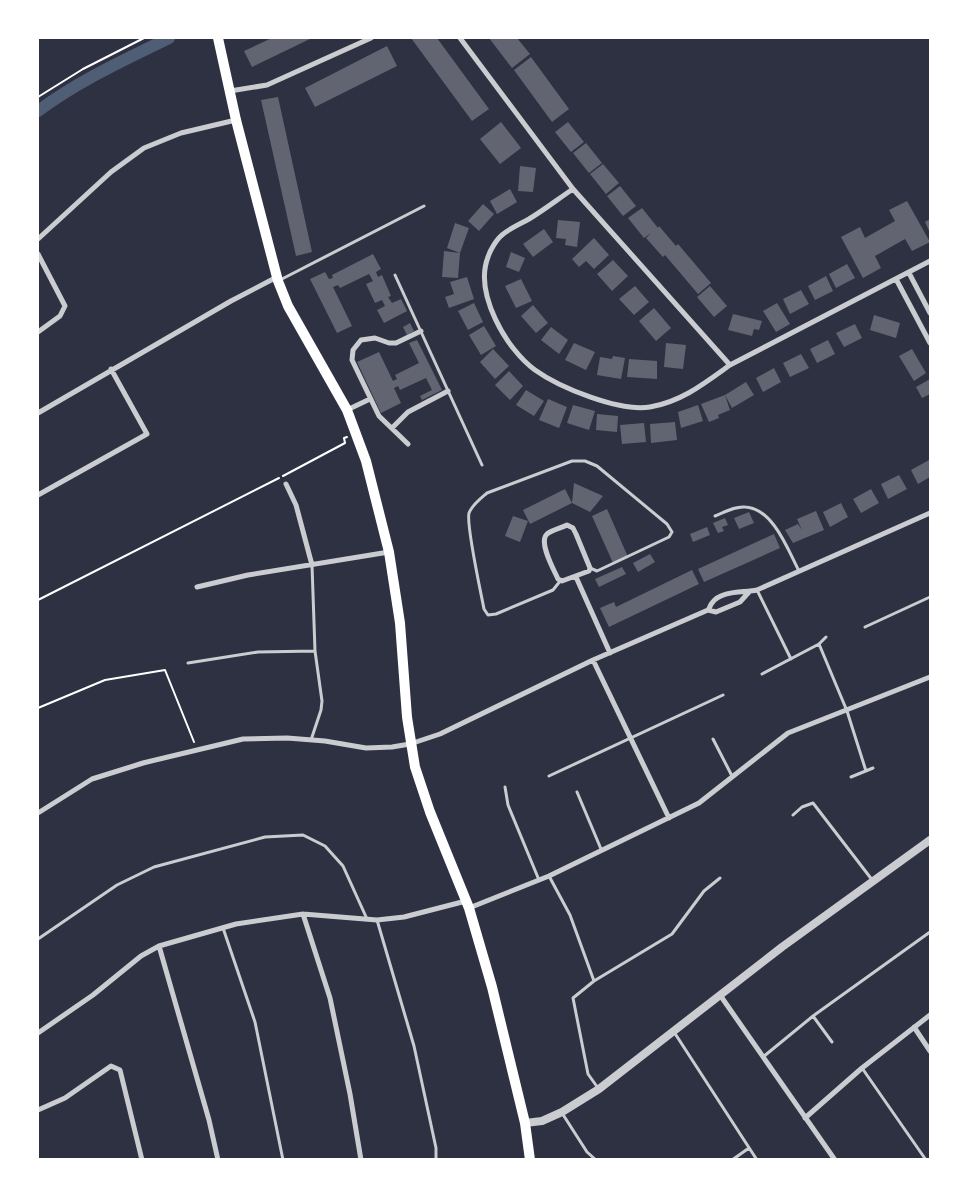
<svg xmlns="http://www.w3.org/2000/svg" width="968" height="1197" font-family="Montserrat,sans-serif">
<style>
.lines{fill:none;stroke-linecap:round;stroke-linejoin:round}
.canal{stroke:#4f5d75;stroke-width:12}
.building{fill:#626471}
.path{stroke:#fff;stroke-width:2}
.service{stroke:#caccd0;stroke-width:3}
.minor{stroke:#caccd0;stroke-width:5}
.tertiary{stroke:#caccd0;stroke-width:8}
.primary{stroke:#fff;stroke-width:10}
</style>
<rect width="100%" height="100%" fill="#2d3142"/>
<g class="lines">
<path class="canal" d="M38 111C78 81 124 60 169 38"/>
</g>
<path class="building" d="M272 38H312L252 67 244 51Z
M411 38H437L489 109 472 121Z
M489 38H517L530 54 512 68Z
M387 46 397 66 315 107 305 88Z
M531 57 569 109 552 122 514 70Z
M278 97 312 252 296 256 261 100Z
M501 122 521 148 500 164 480 139Z
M568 122 584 142 571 152 555 132Z
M586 143 602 163 589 173 573 153Z
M603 164 619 183 606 194 590 174Z
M520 166 536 168 533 192 518 191Z
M620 186 636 206 623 216 607 196Z
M510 189 517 202 497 214 490 201Z
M907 201 930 242 912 251 905 239 875 256 881 268 863 278 841 237 860 227 865 238 895 221 889 210Z
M483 204 494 214 479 231 468 221Z
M642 208 658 228 659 226 676 246 678 244 711 283 698 294 665 255 663 257 646 238 651 233 644 238 628 218Z
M930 219V233L925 222Z
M558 220 580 222 577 247 565 245 566 239 556 238Z
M455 223 469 228 460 253 447 248Z
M544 229 553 242 533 257 523 244Z
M594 238 609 255 594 269 586 261 579 267 572 259Z
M444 251 460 253 458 278 442 277Z
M511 252 525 258 519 272 506 267Z
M373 254 381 269 376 272 378 277 382 275 391 296 388 297 392 303 401 299 407 311 384 323 377 310 385 306 382 300 375 303 366 284 373 281 369 274 340 288 338 285 333 287 352 326 337 333 310 279 325 272 329 279 333 278 332 275Z
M613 260 628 276 612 291 597 274Z
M847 264 855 278 836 288 829 274Z
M826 276 833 291 815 300 808 286Z
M467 277 474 299 449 308 445 297 454 294 450 282Z
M521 279 532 301 516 308 505 286Z
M635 286 649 302 634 315 619 299Z
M710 286 727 306 714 317 697 297Z
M801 290 809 304 790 314 783 299Z
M474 303 483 322 468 330 458 311Z
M777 303 790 324 776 332 763 311Z
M533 305 548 323 536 333 521 316Z
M654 308 671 328 656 341 639 321Z
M733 314 762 321 759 330 754 329 752 336 728 330Z
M874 315 900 323 896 338 870 330Z
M410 323 414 331 407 335 403 327Z
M855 324 862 338 844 347 836 333Z
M484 326 496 346 481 355 469 335Z
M551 327 568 340 559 354 541 340Z
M417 340 442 390 422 400 420 396 432 390 426 378 400 390 398 386 394 388 401 403 381 413 357 362 379 352 393 381 397 379 395 375 419 363 409 343Z
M828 340 835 354 817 363 810 349Z
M574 343 595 352 586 370 565 360Z
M666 343 686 345 683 369 664 367Z
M493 349 509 366 495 379 480 362Z
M912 349 926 373 914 381 899 356Z
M801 354 809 368 790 377 783 363Z
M613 356 625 358 621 379 597 375 600 357 612 359Z
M629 359 657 361V379L627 377Z
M774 368 781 382 763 392 756 378Z
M509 371 523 386 510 400 495 385Z
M930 379V394L922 398 916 387Z
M746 382 754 395 732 408 725 395Z
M526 390 544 401 534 416 516 405Z
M725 395 730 410 718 415 719 418 709 422 701 404Z
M548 399 567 407 559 428 539 420Z
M573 405 595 411 589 430 567 423Z
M698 405 703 421 681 428 678 412Z
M597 414 618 416 617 432 596 430Z
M675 422 677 440 651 443 650 424Z
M644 423 646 442 622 444 620 425Z
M929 460 930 477 918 484 911 470Z
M899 475 907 489 888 499 881 484Z
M574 483 603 496 590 512 572 503Z
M565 489 572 503 530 524 523 510Z
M871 489 879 503 861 513 853 499Z
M841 503 848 517 830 527 823 512Z
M607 509 628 557 613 563 592 516Z
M816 511 824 530 793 543 785 530 798 524 802 530 797 519Z
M749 512 754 523 739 529 734 518Z
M513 516 528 521 520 542 505 536Z
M725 518 728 525 722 527 724 531 718 533 713 523Z
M707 527 710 535 693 542 690 534Z
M774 534 780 548 704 582 698 569Z
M650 554 655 562 638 572 633 563Z
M622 567 626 574 599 587 595 579Z
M692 570 699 584 609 627 600 608 614 602 616 607Z"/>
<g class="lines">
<path class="path" d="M38 97 83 69 144 38
M283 476 345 443 344 438 347 437
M38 600 279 478
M38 708 105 680 165 670 194 742"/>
<path class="service" d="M395 275 482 465
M280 280 424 206
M715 516C725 512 735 506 745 507 773 508 788 550 799 571
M561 580 553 590 496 614 488 615 484 609C481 593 466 525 469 513 472 505 480 499 487 493L572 461H585L597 466 667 524 672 532 669 537 597 571 590 568
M757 590 791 659
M865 627 930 597
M819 644 847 711 866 771
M188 663 258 652 315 651
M762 674 819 644 826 637
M713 739 732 776
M311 740 321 710 322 701 315 651 312 565
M549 776 723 695
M851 777 873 768
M505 787 508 805 539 880
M577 792 601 849
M793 815 802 807 813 803 873 881
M549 876 570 915 594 981 672 934 704 891 720 878
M377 920 414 1046 436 1148V1160
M223 928 255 1022 283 1160
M38 939 117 885 154 867 265 837 303 835 325 846 343 866 367 919
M594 981 573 998 588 1074 598 1088
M813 1016 832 1042
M674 1032 757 1160
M763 1057 813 1016 930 932
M862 1068 926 1160
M562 1113 587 1152 596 1160
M732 1160 749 1148"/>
<path class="minor" d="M460 38 573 189 730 365
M230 91 267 85 371 38
M573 189C558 199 544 210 529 219 520 224 510 228 502 235 497 239 490 250 488 257 474 293 506 349 535 370 560 388 620 412 650 407 681 402 705 383 730 365L930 261
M38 239 111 172 144 148 181 133 236 120
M38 254 65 306 60 316 38 332
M909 273 930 313
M896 279 930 343
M347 410 370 399
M38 413 231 301 277 277
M392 428 408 412 448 391
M408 444 379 416 352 360 353 350 361 340 375 338 389 343H396L421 331
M286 484 296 505 312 565
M38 495 147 434 111 369
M567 525 573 528 576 534 590 568 589 571 562 581 558 579C554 570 538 542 547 534 552 530 561 528 567 525Z
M576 577 610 653
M197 587 248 575 389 552
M749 592 740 602 716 612 708 610C710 608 710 605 712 603 721 590 744 593 757 590L930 513
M593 660 669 818
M38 813 92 779 143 763 243 739 287 738 325 741 366 748 392 747 410 744 440 734 593 660 708 610
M469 908 549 876 699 803 788 733 930 677
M303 914 330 998 350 1094 361 1160
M159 946 209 1120 218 1160
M720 995 835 1160
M914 1027 930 1051
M38 1033 93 995 141 956 159 946 236 924 303 914 377 920 404 917 466 901
M38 1110 65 1098 111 1066 120 1070 142 1160
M805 1118 862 1068 930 1015"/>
<path class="tertiary" d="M525 1123 542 1121 562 1112 599 1089 782 947 930 840"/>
<path class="primary" d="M218 38 236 120 278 281 288 306 347 410 366 461 389 552 400 623 407 717 415 767 430 812 469 908 492 987 525 1123 530 1160"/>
</g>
<rect width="968" height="1197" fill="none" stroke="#ffffff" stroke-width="78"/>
</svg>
